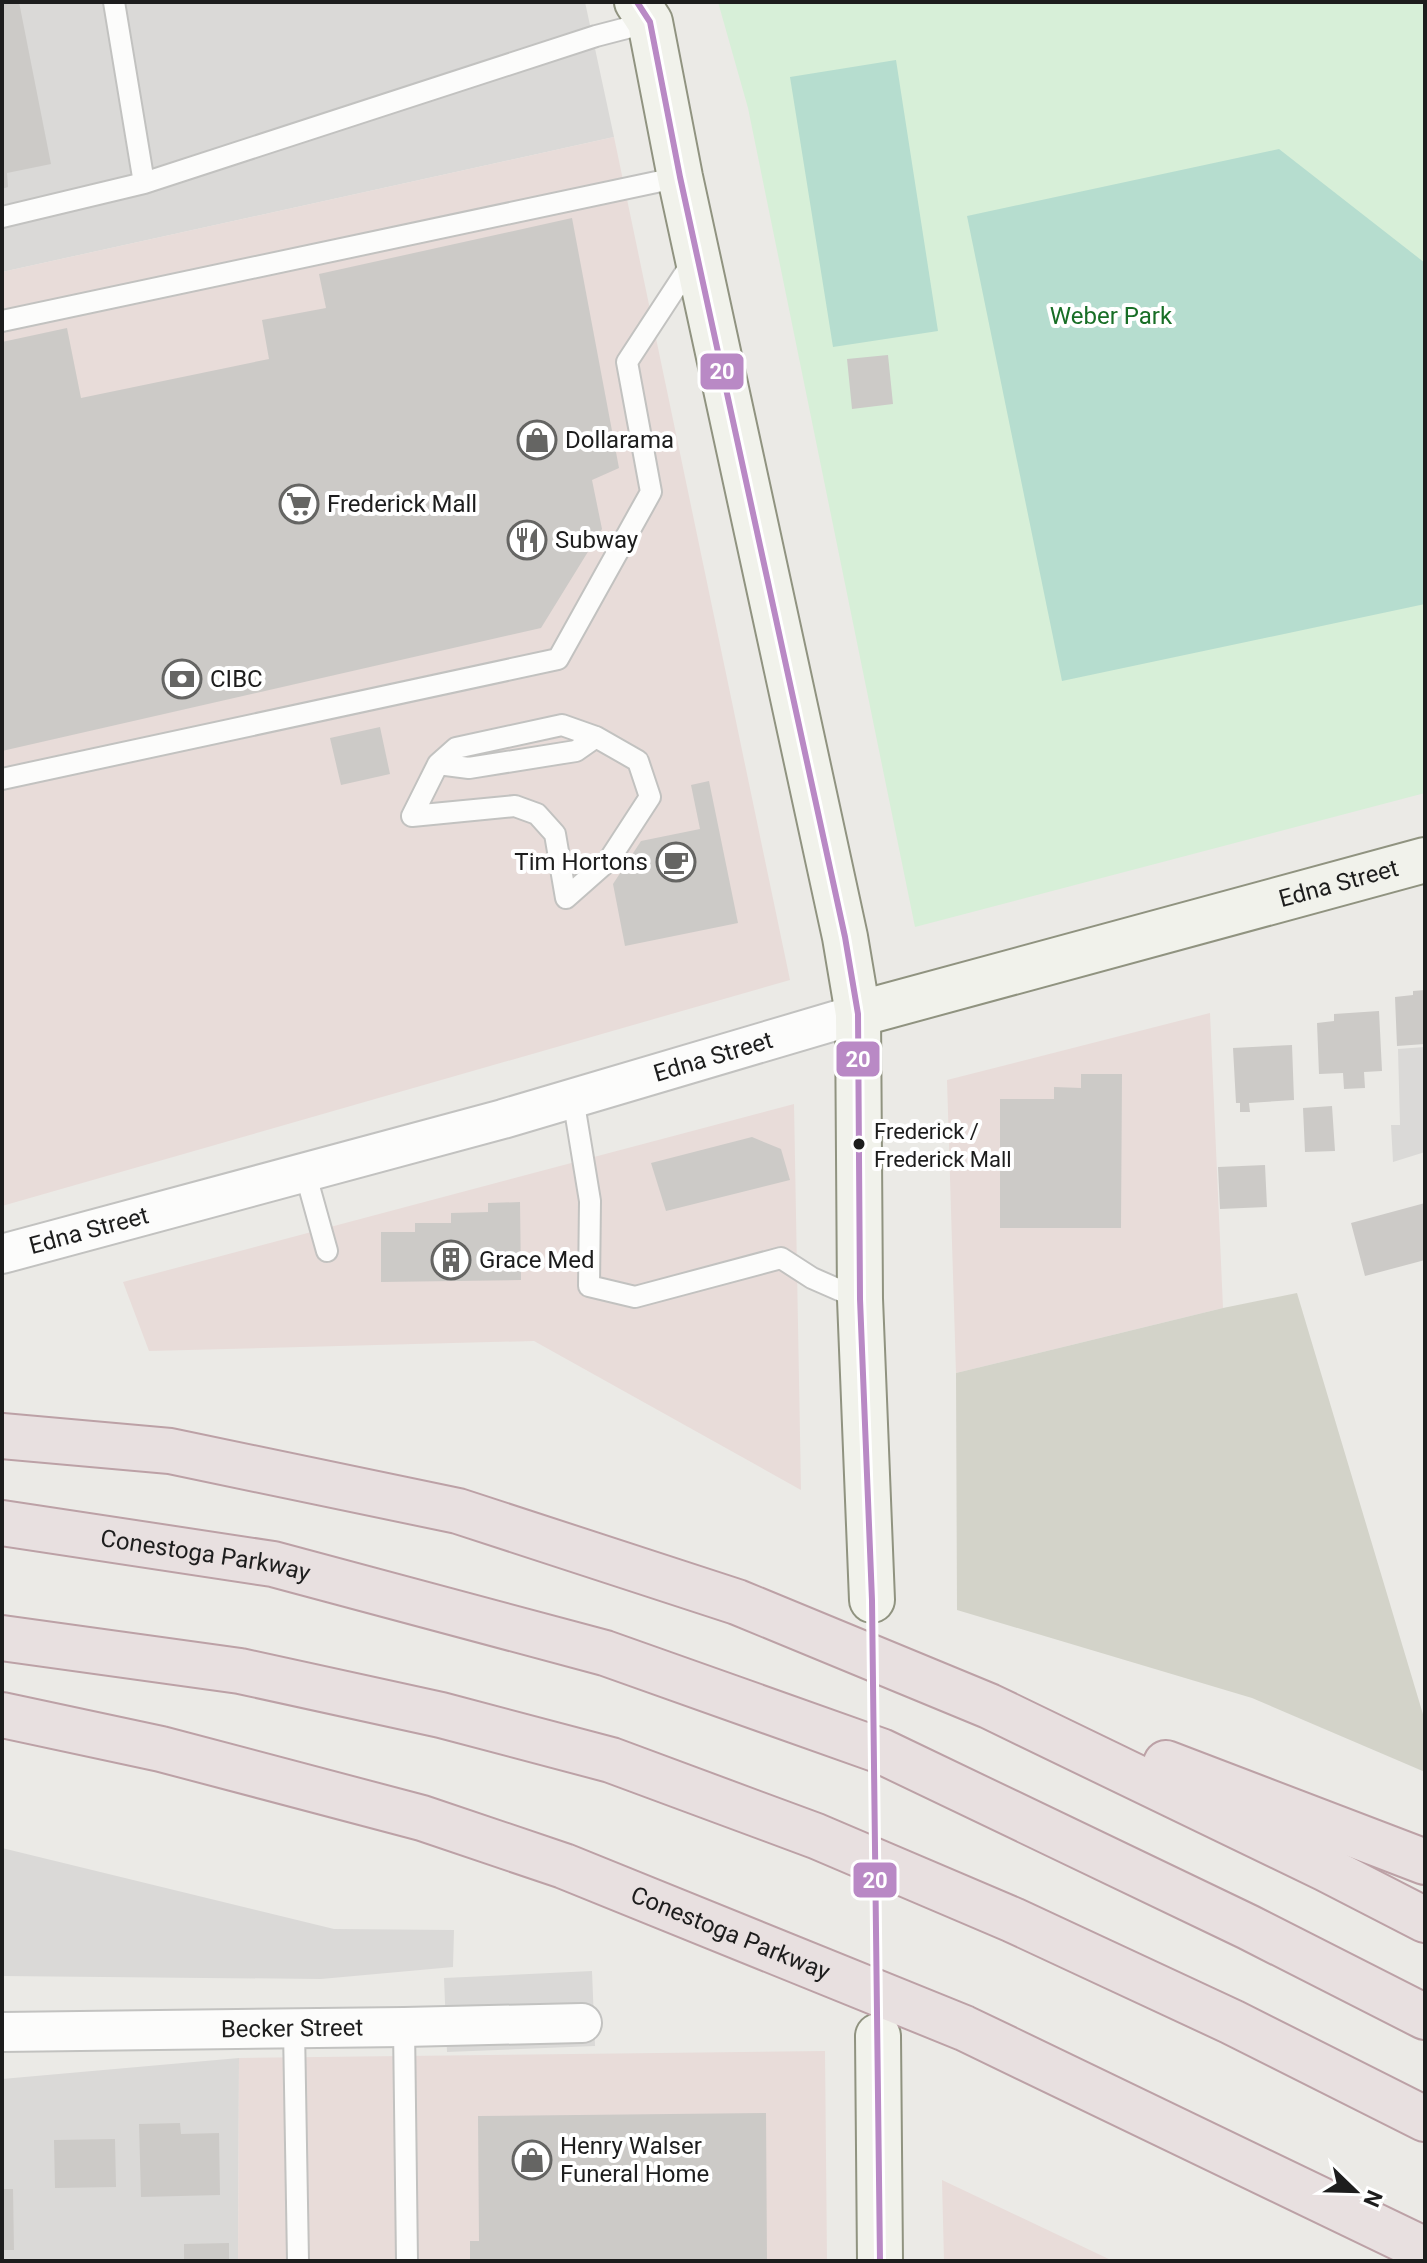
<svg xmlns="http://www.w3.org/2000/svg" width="1427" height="2263" font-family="Roboto,sans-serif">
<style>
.residential{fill:#dad9d7}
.commercial{fill:#e8dcd9}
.construction{fill:#d3d3c9}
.park{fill:#d7efd8}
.pitch{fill:#b6ddcf}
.building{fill:#cccac7}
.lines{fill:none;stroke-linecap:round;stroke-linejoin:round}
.lane-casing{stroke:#c2c2c0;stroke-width:24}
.street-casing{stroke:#c2c2c0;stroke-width:42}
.secondary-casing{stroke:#909380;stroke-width:48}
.highway-casing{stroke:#bca1a6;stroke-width:48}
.lane{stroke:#fcfcfb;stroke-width:20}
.street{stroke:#fcfcfb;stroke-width:38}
.secondary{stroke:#f1f2eb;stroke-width:44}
.highway{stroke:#e8e0e0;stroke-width:44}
.bus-1-casing{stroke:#fff;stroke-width:12}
.bus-1{stroke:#b989c5;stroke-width:6}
.bus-dot{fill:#1d1d1d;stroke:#fff;stroke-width:3}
.labels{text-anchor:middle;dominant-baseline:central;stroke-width:8;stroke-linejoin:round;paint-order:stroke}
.bus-label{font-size:22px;fill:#1d1d1d;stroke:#fff;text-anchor:start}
.park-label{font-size:24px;fill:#186e26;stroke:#fff}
.poi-label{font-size:24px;fill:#1d1d1d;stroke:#fff;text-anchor:start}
.street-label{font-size:24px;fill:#1d1d1d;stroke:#fff}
.line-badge{stroke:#fff;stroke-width:3}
.badge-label{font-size:22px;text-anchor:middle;font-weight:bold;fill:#fff}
</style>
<rect width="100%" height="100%" fill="#ebeae6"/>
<path class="residential" d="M2 2H585L614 137 2 272Z
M1425 1047V1152L1393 1162 1391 1125H1400L1398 1049Z
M2 1848 334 1929 454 1930 453 1967 321 1979 2 1976Z
M592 1971 595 2046 447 2052 444 1978Z
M239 2058 238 2261H2V2079Z"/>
<path class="commercial" d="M614 137 790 980 2 1206V272Z
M1210 1013 1223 1308 956 1373 947 1080Z
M794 1104 801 1490 534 1341 149 1351 123 1282Z
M825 2051 827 2261H238L239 2058Z
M942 2180 1113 2261H944Z"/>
<path class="construction" d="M1297 1293 1425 1721V1772L1252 1698 957 1610 956 1373 1223 1308Z"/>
<path class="park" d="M718 2H1425V793L915 927 748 108Z"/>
<path class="pitch" d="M896 60 938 331 833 347 790 77Z
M1279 149 1425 263V604L1062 681 967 216Z"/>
<path class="building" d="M2 2H19L51 164 7 173 8 187 2 189Z
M572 218 619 468 592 480 602 529 541 628 2 751V342L67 328 81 398 269 359 262 320 326 308 319 274Z
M888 355 893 404 852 409 847 359Z
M380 727 390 774 341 785 330 738Z
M709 781 738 923 625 946 613 884 641 841 700 829 691 785Z
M1425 990V1044L1397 1046 1395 997 1413 995V991Z
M1379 1011 1382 1071 1364 1072 1365 1088 1344 1089 1343 1073 1319 1074 1317 1023 1334 1021V1014Z
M1292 1045 1294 1100 1249 1103 1250 1112H1240V1103H1236L1233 1048Z
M1081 1074H1122L1121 1228H1000V1099H1054V1087L1081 1088Z
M1332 1106 1335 1151 1305 1152 1303 1108Z
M752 1137 781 1149 790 1180 666 1211 651 1163Z
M1265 1165 1267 1207 1220 1209 1218 1167Z
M520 1202 521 1280 381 1282V1232H415V1223H451V1213L488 1212V1203Z
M1425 1203V1260L1365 1276 1351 1223Z
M766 2113 767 2261H470V2241H479L478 2116Z
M180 2123 181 2134 219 2133 220 2195 141 2197 139 2124Z
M115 2139 116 2187 55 2188 54 2140Z
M2 2189H13L14 2250H2Z
M229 2243V2261H184V2244Z"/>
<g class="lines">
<g class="lane-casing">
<path id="lane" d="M114 2 144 183
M2 217 144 183 596 36 650 22
M2 321 680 177
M438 764 456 748 562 725 596 737
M2 779 558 659 651 492 627 362 695 258
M412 816 438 764 469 768 576 751 596 737 638 761 650 797 609 860 566 898
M412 816 515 806 537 814 555 834 566 898
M573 1098 590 1201 589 1286 635 1297 781 1258 812 1278 860 1299
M305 1172 327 1251
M404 2027 407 2261
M294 2029 298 2261"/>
</g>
<g class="street-casing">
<g id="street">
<path id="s1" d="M2 1254 503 1119 858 1014"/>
<path id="s2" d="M2 2032 404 2027 582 2023"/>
</g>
</g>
<g class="secondary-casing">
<g id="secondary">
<path d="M637 2 650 22 680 177 845 937 858 1014 860 1299 872 1600"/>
<path id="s3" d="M858 1014 1425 860"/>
<path d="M878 2036 880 2261"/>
</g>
</g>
<g class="highway-casing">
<g id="highway">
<path d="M2 1436 170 1451 458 1511 737 1602 989 1706 1326 1869 1425 1920"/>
<path id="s4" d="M2 1523 273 1564 605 1653 881 1751 1248 1927 1425 2017"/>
<path d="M2 1638 240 1671 441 1715 611 1760 816 1836 1013 1920 1232 2022 1425 2119"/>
<path id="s5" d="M2 1715 161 1749 422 1818 564 1866 964 2028 1425 2250"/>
<path d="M1166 1763 1425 1862"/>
</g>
</g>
<use href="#lane" class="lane"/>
<use href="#street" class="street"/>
<use href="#secondary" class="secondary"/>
<use href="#highway" class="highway"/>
<g class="bus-1-casing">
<path id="bus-1" d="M637 2 650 22 680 177 845 937 858 1014 860 1299 872 1600 880 2261"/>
</g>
<use href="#bus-1" class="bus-1"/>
</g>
<defs>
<g id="shop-ring" transform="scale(2)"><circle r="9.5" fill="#fff" stroke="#656563" stroke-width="1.5"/><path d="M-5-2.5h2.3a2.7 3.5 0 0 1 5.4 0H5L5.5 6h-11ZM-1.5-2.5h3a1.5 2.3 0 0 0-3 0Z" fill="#656563"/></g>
<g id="supermarket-ring" transform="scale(2)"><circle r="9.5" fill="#fff" stroke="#656563" stroke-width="1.5"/><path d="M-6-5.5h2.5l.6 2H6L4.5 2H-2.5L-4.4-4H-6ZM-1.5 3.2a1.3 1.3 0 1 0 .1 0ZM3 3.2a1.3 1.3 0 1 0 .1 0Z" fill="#656563"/></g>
<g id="restaurant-ring" transform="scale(2)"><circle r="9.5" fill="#fff" stroke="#656563" stroke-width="1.5"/><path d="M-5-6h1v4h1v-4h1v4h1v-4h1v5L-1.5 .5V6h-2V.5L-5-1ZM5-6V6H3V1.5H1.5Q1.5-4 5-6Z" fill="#656563"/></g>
<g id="bank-ring" transform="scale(2)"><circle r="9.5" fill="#fff" stroke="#656563" stroke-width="1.5"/><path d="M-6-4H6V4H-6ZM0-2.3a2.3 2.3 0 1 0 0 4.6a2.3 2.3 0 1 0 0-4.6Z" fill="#656563"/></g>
<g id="cafe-ring" transform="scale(2)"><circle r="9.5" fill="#fff" stroke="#656563" stroke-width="1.5"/><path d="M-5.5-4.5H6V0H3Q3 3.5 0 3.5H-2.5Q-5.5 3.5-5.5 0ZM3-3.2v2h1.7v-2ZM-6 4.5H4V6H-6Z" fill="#656563"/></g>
<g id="building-ring" transform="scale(2)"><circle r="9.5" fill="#fff" stroke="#656563" stroke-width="1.5"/><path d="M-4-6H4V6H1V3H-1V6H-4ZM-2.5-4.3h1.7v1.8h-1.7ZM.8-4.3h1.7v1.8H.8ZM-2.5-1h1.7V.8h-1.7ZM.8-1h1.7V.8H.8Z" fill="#656563"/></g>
</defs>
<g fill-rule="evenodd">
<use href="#shop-ring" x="537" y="440"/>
<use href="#supermarket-ring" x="299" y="504"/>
<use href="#restaurant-ring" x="527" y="540"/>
<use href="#bank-ring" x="182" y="679"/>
<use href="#cafe-ring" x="676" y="862"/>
<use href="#building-ring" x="451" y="1260"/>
<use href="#shop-ring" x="532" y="2160"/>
</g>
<circle class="bus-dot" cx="859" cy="1144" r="7"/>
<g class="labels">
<g class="bus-label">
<text x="874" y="1131">Frederick /<tspan x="874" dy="28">Frederick Mall</tspan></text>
</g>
<g class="park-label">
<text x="1111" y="316">Weber Park</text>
</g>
<g class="poi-label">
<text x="565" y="440">Dollarama</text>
<text x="327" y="504">Frederick Mall</text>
<text x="555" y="540">Subway</text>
<text x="210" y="679">CIBC</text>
<text x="648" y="862" text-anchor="end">Tim Hortons</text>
<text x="479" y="1260">Grace Med</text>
<text x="560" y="2146">Henry Walser<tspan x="560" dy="28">Funeral Home</tspan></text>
</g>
<g class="street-label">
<text stroke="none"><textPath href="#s3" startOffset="498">Edna Street</textPath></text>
<text stroke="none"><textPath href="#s1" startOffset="738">Edna Street</textPath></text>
<text stroke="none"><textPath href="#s1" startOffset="90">Edna Street</textPath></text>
<text stroke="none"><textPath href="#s4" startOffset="206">Conestoga Parkway</textPath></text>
<text stroke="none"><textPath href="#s5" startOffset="762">Conestoga Parkway</textPath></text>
<text stroke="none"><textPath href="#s2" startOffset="290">Becker Street</textPath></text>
</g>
</g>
<g class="line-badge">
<rect x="699" y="352" width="46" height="39" rx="8" fill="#b989c5"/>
<rect x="835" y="1040" width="46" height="38" rx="8" fill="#b989c5"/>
<rect x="852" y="1861" width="46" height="38" rx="8" fill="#b989c5"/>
</g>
<g class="badge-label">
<text x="722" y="379">20</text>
<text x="858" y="1067">20</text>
<text x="875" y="1888">20</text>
</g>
<rect width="1427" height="2263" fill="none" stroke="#1d1d1d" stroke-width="8"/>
<g transform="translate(1355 2191) rotate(113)" stroke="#ffffff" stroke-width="6" paint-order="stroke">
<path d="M0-6L14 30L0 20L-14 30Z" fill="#1d1d1d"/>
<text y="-12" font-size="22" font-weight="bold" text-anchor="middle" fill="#1d1d1d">N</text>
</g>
</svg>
